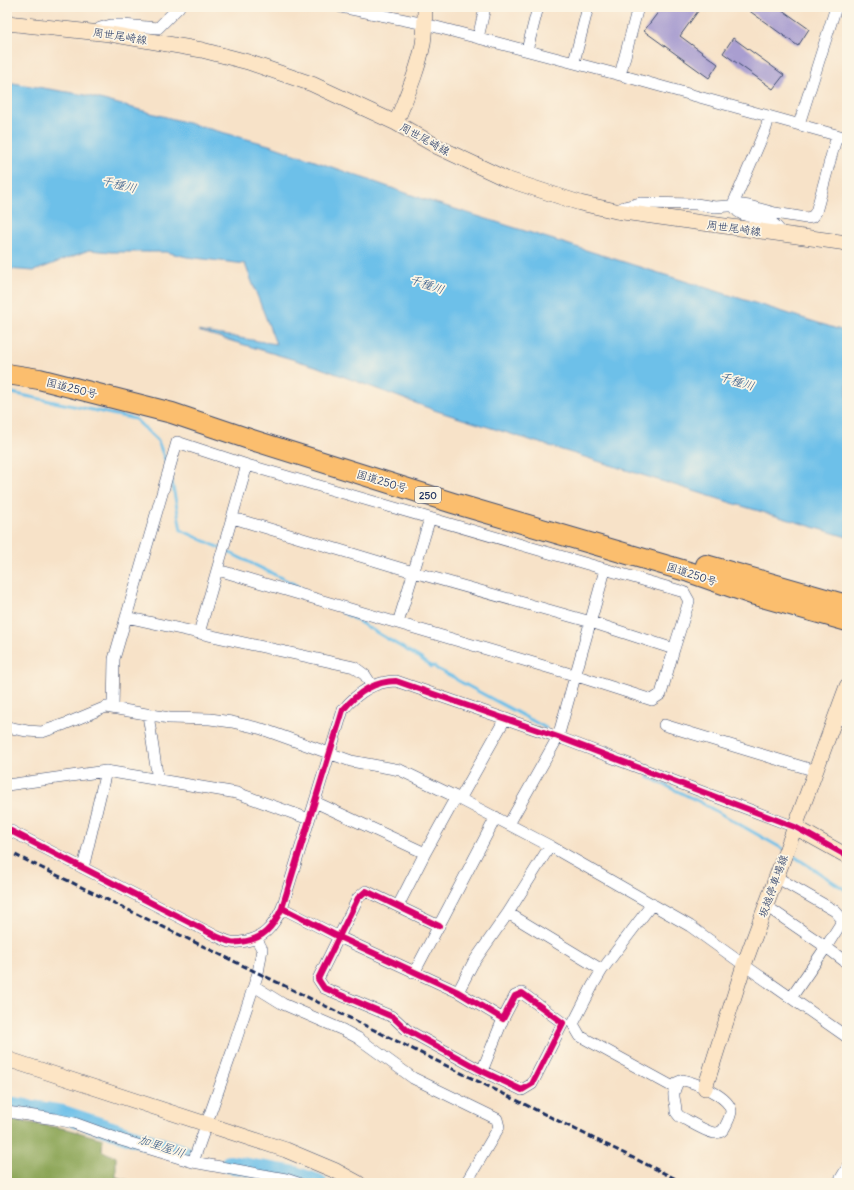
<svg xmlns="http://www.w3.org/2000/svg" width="854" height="1190" font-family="Delius,'Klee One',sans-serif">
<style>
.forest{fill:#8aa455;stroke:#526a5a}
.water{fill:#6dc0e9;stroke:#4478a4}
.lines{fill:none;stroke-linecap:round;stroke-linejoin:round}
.stream{stroke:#6dc0e9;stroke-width:3}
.river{stroke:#6dc0e9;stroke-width:18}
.building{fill:#a99ed0}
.street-casing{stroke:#3c4a6e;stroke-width:12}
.secondary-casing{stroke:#3c4a6e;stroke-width:16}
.highway-casing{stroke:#3c4a6e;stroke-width:22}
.street{stroke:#fff;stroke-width:11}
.secondary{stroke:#fde5c5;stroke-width:15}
.highway{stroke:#fbbe6e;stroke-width:20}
.rail{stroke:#1b2f5e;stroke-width:3;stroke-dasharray:6 3;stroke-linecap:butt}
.cycleway-casing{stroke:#fcf5e5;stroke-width:8}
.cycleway{stroke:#d6006c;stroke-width:6}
.labels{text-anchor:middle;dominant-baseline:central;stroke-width:3.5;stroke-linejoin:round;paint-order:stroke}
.shield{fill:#fcf5e5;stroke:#5e6a86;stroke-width:1}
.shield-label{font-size:10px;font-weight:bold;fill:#1b2f5e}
.street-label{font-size:11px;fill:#1b2f5e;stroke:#fcf5e5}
.water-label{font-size:12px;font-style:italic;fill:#345a88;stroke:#fcf5e5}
</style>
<rect width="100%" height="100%" fill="#fcf5e5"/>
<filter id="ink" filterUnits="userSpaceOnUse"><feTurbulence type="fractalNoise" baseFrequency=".025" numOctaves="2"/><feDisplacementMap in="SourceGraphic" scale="8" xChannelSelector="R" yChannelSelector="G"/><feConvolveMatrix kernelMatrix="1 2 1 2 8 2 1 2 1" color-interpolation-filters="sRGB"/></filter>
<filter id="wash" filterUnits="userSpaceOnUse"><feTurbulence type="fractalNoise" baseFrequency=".012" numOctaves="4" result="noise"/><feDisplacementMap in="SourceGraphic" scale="16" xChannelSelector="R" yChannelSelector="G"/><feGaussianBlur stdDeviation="0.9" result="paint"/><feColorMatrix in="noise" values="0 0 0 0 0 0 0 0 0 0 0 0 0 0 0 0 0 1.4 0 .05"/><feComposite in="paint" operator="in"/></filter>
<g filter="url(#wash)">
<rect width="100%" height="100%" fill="#f7e2c8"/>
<path class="forest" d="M7 1119 67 1129 103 1139 102 1151 116 1157V1177L138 1183H7Z"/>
<path class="water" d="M7 82 85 95 269 145 423 199 847 332V537L732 503 437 411 315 366 198 331 276 344 245 264 187 257 166 252H111L89 250 34 271 7 269Z"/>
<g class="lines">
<path class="stream" d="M7 392 135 419 158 441 167 465
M171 476 181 530 220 548
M226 551 294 584 304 591
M342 612 420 658 432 667 434 666 437 669 455 678 457 680 546 728
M648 777 700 802 783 849
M789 853 847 891"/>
<path class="river" d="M7 1105 63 1114 191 1156
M229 1164 295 1175 318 1183"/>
</g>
<g id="blocks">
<path class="building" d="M662 7H701L680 36 718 64 709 78 644 31Z
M744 7H778L809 29 798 46Z
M733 38 784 75 773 89 723 53Z"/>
</g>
</g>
<g filter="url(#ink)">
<use href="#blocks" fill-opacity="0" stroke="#3c4a6e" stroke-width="1"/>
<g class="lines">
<g class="street-casing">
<path id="street" d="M341 7 425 24 620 75 847 138
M98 32 100 28 111 25H123L158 28 179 7
M478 38 485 7
M527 50 538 7
M574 62 588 7
M620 75 638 7
M769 117 766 128 734 202C734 219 758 216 769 221 775 223 779 230 783 234
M799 124 836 7
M616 211 624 207 640 203 696 204 715 207 742 205 749 206 775 213 806 218 812 217 816 212 837 135
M218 570 574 675 652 700 661 694 674 649 591 622 413 572 233 518
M126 617 354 667 365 675 372 686
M398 623 430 518
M199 633 247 465 684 592 689 601 674 649
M113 708 114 659 177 442 247 465
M148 715 158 780
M837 717 847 722
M664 725 816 771
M7 727 27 731 42 732 65 724 106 707 169 718 210 719 232 722 262 729 351 761 400 770 456 797 550 846 690 926 744 965 847 1037
M7 785 106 771 237 793 309 819
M460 799 505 719
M315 802 425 853
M509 824 558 737 605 570
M7 829 216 936C221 938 226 941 231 942 234 943 237 942 240 942 263 940 273 927 282 908L343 710C357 693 374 681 396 681L558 737 795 827
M83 868 106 771
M776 877 835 911 843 920 826 947 791 998
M652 904 602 970 593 985 573 1024 580 1036 675 1088
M398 906 425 853 456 797
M766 906 826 947 847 963
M282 908 339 937 458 992 503 1019 515 996 522 993 563 1023 532 1084 522 1090 482 1071 407 1030 393 1017 324 988 318 979 358 898 366 891 439 926
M508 913 602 970
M414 973 496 817
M254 986 283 1004 343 1030 358 1038 413 1078 497 1119 499 1127 466 1183
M458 992 473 963 508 913 550 846
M482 1071 503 1019
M683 1080C696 1083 729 1096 731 1111 731 1115 728 1121 726 1125 724 1130 721 1133 715 1133 707 1133 687 1120 679 1116L676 1112C676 1097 670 1098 678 1082Z
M7 1112 55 1119 74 1123 121 1140 193 1162 286 1179 298 1183
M193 1162 234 1046 258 973 262 949 256 938
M838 1183 847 1168"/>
</g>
<g class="secondary-casing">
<path id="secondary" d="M7 23 110 34 202 50 248 62 312 84 396 123 438 147 506 179 580 203 616 211 847 243
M396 123C406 97 418 71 423 44 425 32 425 19 425 7
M795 827 847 856
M7 1059 286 1150 336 1171 358 1183
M705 1088 744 965 847 686"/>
</g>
<g class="highway-casing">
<path id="highway" d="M7 374 39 379 172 413 252 440 453 503 689 572 755 595 847 621
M706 565 847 605"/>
</g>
<use href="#street" class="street"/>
<use href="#secondary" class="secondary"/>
<use href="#highway" class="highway"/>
<path class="rail" d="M7 851 289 988 684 1183"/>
<g class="cycleway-casing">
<path id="cycleway" d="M7 829 216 936C221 938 226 941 231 942 234 943 237 942 240 942 263 940 273 927 282 908L343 710C357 693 374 681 396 681L558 737 795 827 847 856
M282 908 339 937 458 992 503 1019 515 996 522 993 563 1023 532 1084 522 1090 482 1071 407 1030 393 1017 324 988 318 979 358 898 366 891 439 926"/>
</g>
<use href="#cycleway" class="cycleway"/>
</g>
</g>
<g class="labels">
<rect class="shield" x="415" y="487" width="26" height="16" rx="3"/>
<g class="shield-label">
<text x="428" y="495">250</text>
</g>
<g class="street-label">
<text transform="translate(120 36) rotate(9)">周世尾崎線</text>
<text transform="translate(425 139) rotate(29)">周世尾崎線</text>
<text transform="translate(734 228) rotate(8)">周世尾崎線</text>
<text transform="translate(72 388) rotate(14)">国道250号</text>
<text transform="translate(382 481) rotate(17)">国道250号</text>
<text transform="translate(692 574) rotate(18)">国道250号</text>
<text transform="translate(773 886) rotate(-70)">坂越停車場線</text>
</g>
<g class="water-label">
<text transform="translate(119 184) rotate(14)">千種川</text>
<text transform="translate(427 284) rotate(19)">千種川</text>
<text transform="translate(737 381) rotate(17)">千種川</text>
<text transform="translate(162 1146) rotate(18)">加里屋川</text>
</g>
</g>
<rect width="854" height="1190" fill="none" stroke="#fcf5e5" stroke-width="24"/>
</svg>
